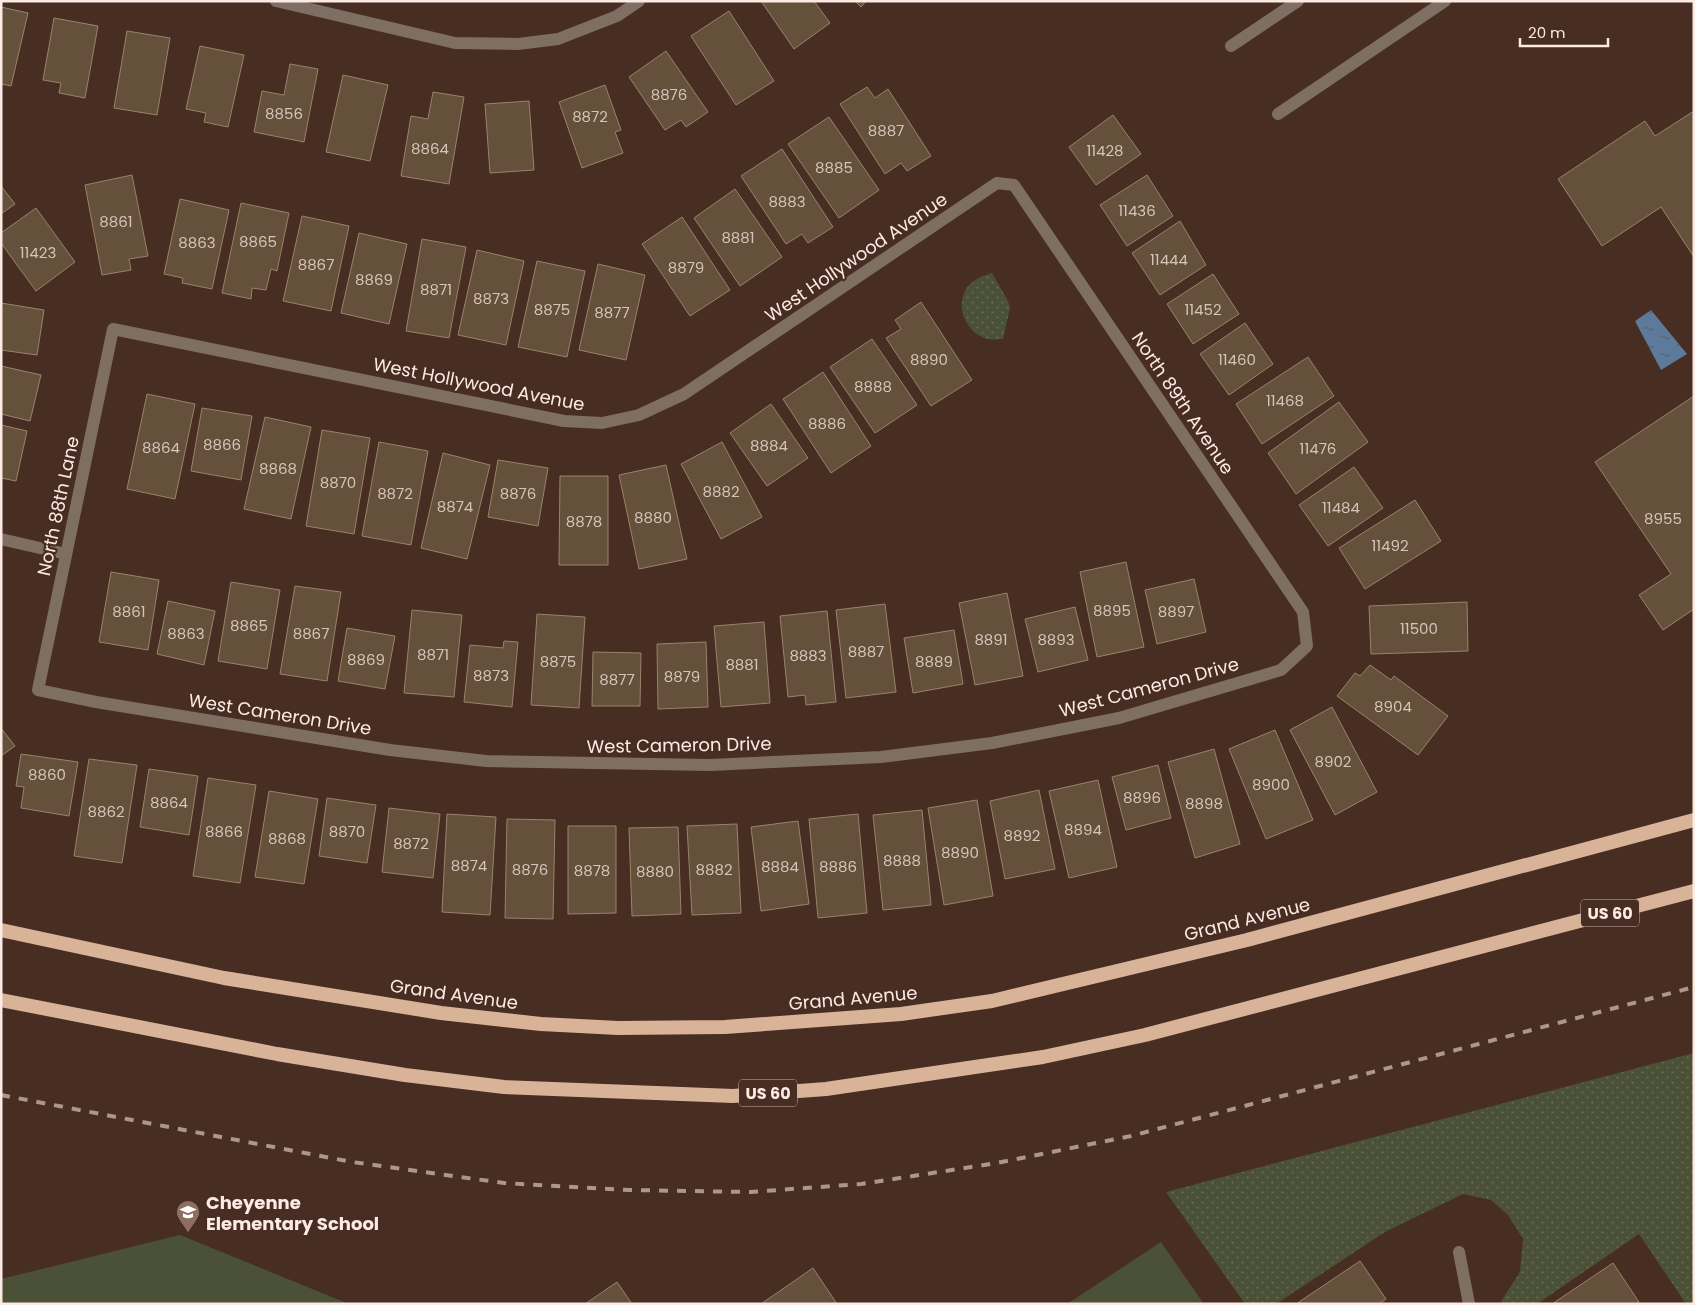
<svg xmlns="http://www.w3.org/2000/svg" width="1695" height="1305" font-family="Poppins,sans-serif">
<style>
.grass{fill:url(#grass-dots)}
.garden{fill:#4a5136}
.water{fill:url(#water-ripples)}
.building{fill:#65503b;stroke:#9a836c}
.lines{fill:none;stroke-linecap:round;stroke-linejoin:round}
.service{stroke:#7f6f63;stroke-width:12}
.minor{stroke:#7f6f63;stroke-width:12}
.trunk{stroke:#d8b398;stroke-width:14}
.rail{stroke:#ac968e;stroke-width:4;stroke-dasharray:9 9;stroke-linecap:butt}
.labels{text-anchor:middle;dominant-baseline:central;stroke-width:4.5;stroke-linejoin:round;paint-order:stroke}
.number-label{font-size:15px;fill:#d6c4ba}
.shield{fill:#482d23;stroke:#c6b1aa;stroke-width:1}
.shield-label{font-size:16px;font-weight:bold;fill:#fceae4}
.street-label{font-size:18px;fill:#fceae4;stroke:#482d23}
.poi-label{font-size:18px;font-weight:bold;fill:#fceae4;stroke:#482d23;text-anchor:start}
</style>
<defs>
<pattern id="grass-dots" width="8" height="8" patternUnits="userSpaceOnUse" patternTransform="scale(1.25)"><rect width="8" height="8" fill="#4a5136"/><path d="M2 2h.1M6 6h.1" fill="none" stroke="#656a53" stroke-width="1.8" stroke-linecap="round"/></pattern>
<pattern id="water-ripples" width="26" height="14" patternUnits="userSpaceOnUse" patternTransform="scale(1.25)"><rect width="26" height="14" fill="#5d7a9a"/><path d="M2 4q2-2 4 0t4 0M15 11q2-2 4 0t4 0" fill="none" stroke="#556373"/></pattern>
</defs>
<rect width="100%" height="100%" fill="#482d23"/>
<path class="grass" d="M992 273 1008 301 1010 308 1003 339C999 339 992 340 988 339 962 333 952 296 974 281 979 277 986 275 992 273Z
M1694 1053V1304H1686L1639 1234 1537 1304H1503L1502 1300 1520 1272 1523 1239 1508 1215 1491 1200 1463 1194 1385 1232 1276 1304H1245L1166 1192Z"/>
<path class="garden" d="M180 1235 349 1304H1V1279Z
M1161 1242 1204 1304H1067Z"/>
<path class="water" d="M1651 310 1687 354 1661 370 1635 321Z"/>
<path class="building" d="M761 1H814L830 23 794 49Z
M855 1H866L861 7Z
M1 7 28 13 11 86 1 84Z
M729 11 774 81 736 105 691 36Z
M54 18 98 26 85 98 59 93 61 83 43 80Z
M127 31 170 38 157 115 114 108Z
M200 46 244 55 228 127 204 122 206 113 186 109Z
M666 51 708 112 686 127 681 120 665 130 629 77Z
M290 64 318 69 304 142 254 132 262 91 284 95Z
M343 75 388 85 370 161 326 152Z
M605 85 621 130 615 132 623 153 582 168 559 102Z
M867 87 875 98 888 89 931 156 907 171 901 163 885 174 840 104Z
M433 92 464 97 449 184 401 176 411 116 428 119Z
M529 101 534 170 490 173 485 104Z
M1694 111V257L1661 207 1602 246 1558 179 1645 121 1655 136Z
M1113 115 1141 154 1096 185 1069 147Z
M829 117 879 190 839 218 788 144Z
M782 149 833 227 808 243 802 234 786 244 741 176Z
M132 175 148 256 129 259 131 270 102 275 85 185Z
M1147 175 1173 216 1127 246 1100 205Z
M1 186 15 204 1 214Z
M735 189 782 257 740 286 694 218Z
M180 199 229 210 212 289 182 283 183 278 164 274Z
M241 203 289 213 277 271 271 269 266 290 252 288 251 299 222 293Z
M36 208 75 262 36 291 1 243V233Z
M302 216 349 226 331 311 283 301Z
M682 217 730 290 690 316 642 244Z
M1180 221 1206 265 1160 295 1132 253Z
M359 233 407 244 389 324 341 313Z
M422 239 466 247 449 338 406 331Z
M477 250 524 261 506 345 458 335Z
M537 261 585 271 567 357 518 347Z
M598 264 645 275 626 360 579 350Z
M1213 274 1239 314 1193 344 1167 304Z
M921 302 972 380 931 406 886 338 901 329 895 320Z
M1 303 44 310 37 355 1 350Z
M1245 323 1273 364 1229 395 1200 354Z
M872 339 917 405 875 433 830 367Z
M1308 357 1334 396 1262 444 1236 404Z
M1 366 41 375 30 421 1 414Z
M823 372 871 446 831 473 783 399Z
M147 394 195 404 175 499 127 489Z
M1694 396V609L1663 630 1639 595 1671 574 1595 462Z
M1339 402 1368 442 1296 494 1268 453Z
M771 404 808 458 767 486 730 433Z
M202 408 252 416 241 480 191 471Z
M265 417 311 427 291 519 244 509Z
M1 425 27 431 16 481 1 478Z
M322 430 370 438 354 534 306 526Z
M379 442 428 451 411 545 362 536Z
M722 442 762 517 721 539 681 464Z
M443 453 490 465 467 559 421 548Z
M498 460 548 468 538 526 488 517Z
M666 465 687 559 639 569 619 475Z
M1354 467 1383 508 1328 546 1299 505Z
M560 476H608V565H559Z
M1415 500 1441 541 1365 589 1339 548Z
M1126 562 1144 647 1097 657 1080 572Z
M111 572 159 580 148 650 99 642Z
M1194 579 1206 632 1157 644 1145 590Z
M231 582 280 590 267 669 218 661Z
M295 586 341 592 327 681 280 674Z
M1007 593 1023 676 975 685 959 603Z
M168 601 215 611 204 665 157 654Z
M1467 602 1468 651 1371 654 1369 606Z
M885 604 896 692 846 698 836 610Z
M1075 607 1088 660 1038 672 1025 619Z
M412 610 462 615 454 697 404 693Z
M827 611 836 702 806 705 805 695 788 697 780 616Z
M537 614 585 617 579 708 531 705Z
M764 622 770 703 721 707 714 626Z
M347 628 395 636 385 689 338 681Z
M954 630 963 684 913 693 904 638Z
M504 641 518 642 512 707 464 702 470 645 503 648Z
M706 642 708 707 658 709 657 644Z
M593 652 641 653 640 706H592Z
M1370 665 1391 680 1394 676 1448 716 1418 755 1337 696 1355 673 1360 676Z
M1332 707 1377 792 1335 815 1290 730Z
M1 728 15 746 1 756Z
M1275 730 1313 820 1266 839 1229 749Z
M1214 749 1240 844 1195 858 1168 762Z
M21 754 78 762 69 816 21 808 24 787 16 786Z
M89 759 137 765 122 863 74 856Z
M1158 765 1171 818 1126 830 1112 777Z
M149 769 198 776 189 835 140 827Z
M208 778 256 785 240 883 193 876Z
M1098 780 1117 867 1069 878 1049 791Z
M1039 790 1055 869 1005 879 990 801Z
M269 791 318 799 304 884 255 877Z
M327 798 376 805 367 863 319 856Z
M977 800 993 896 944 905 928 808Z
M389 808 440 814 433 878 382 872Z
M922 810 931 905 883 910 873 815Z
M447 814 496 817 490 915 442 912Z
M858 814 867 913 818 918 809 819Z
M507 819 555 820 553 919 505 918Z
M798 821 809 904 761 911 751 827Z
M737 824 741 913 692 915 687 826Z
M568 826H616V913L568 914Z
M678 827 681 914 632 916 629 828Z
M1360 1261 1386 1299 1379 1304H1296Z
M1613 1263 1639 1302 1636 1304H1552Z
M813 1268 837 1304H761Z
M617 1282 632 1304H585Z"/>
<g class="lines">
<path class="service" d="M1231 46 1298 1
M1278 114 1445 1"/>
<path class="minor" d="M276 1 455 43 518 44 558 39 617 16 639 1
M997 183 1014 185 1303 612 1307 646 1281 670 1119 718 992 743 881 757 710 765 486 761 390 750 96 702 38 690 113 329 564 421 602 423 639 415 684 394Z
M1 539 66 554
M1459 1252 1469 1304"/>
<path class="trunk" d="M1 930 224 978 441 1013 541 1024 618 1028 725 1027 901 1014 992 1001 1247 940 1694 820
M1 1000 277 1054 405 1075 504 1087 733 1096 826 1089 1043 1057 1145 1035 1694 891"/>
<path class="rail" d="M1 1095 352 1162 504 1183 629 1190 750 1192 861 1184 997 1163 1131 1136 1694 987"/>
</g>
<defs>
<g id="school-pin" transform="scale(1.25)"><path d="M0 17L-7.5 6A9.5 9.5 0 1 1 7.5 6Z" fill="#8d6e63" stroke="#482d23"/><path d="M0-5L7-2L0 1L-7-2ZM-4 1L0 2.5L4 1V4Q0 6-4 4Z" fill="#fff"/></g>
</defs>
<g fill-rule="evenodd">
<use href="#school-pin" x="188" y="1212"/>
</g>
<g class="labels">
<g class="number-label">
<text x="669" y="94">8876</text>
<text x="284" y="113">8856</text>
<text x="590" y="116">8872</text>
<text x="886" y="130">8887</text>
<text x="430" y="148">8864</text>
<text x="1105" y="150">11428</text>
<text x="834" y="167">8885</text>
<text x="787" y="201">8883</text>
<text x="1137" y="210">11436</text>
<text x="116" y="221">8861</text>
<text x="738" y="237">8881</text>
<text x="258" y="241">8865</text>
<text x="197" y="242">8863</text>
<text x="38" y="252">11423</text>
<text x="1169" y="259">11444</text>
<text x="316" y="264">8867</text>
<text x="686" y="267">8879</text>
<text x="374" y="279">8869</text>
<text x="436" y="289">8871</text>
<text x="491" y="298">8873</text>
<text x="552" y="309">8875</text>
<text x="1203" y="309">11452</text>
<text x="612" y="312">8877</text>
<text x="929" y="359">8890</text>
<text x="1237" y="359">11460</text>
<text x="873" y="386">8888</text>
<text x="1285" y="400">11468</text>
<text x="827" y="423">8886</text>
<text x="222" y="444">8866</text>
<text x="769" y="445">8884</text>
<text x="161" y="447">8864</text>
<text x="1318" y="448">11476</text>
<text x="278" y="468">8868</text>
<text x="338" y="482">8870</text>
<text x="721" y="491">8882</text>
<text x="395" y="493">8872</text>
<text x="518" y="493">8876</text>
<text x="455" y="506">8874</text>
<text x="1341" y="507">11484</text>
<text x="653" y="517">8880</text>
<text x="1663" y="518">8955</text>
<text x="584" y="521">8878</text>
<text x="1390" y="545">11492</text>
<text x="1112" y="610">8895</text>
<text x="129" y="611">8861</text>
<text x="1176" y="611">8897</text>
<text x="249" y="625">8865</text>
<text x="1419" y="628">11500</text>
<text x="186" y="633">8863</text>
<text x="311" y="633">8867</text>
<text x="991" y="639">8891</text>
<text x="1056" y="639">8893</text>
<text x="866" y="651">8887</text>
<text x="433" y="654">8871</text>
<text x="808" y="655">8883</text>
<text x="366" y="659">8869</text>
<text x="558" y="661">8875</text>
<text x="934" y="661">8889</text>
<text x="742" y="664">8881</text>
<text x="491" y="675">8873</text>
<text x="682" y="676">8879</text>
<text x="617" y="679">8877</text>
<text x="1393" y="706">8904</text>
<text x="1333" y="761">8902</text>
<text x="47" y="774">8860</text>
<text x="1271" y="784">8900</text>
<text x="1142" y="797">8896</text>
<text x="169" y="802">8864</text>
<text x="1204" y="803">8898</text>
<text x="106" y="811">8862</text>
<text x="1083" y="829">8894</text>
<text x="224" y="831">8866</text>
<text x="347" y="831">8870</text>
<text x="1022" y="835">8892</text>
<text x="287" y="838">8868</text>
<text x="411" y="843">8872</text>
<text x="960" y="852">8890</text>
<text x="902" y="860">8888</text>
<text x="469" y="865">8874</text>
<text x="780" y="866">8884</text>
<text x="838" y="866">8886</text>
<text x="530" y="869">8876</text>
<text x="714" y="869">8882</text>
<text x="592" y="870">8878</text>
<text x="655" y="871">8880</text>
</g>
<g class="shield">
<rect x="1581" y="899.5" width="58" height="27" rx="4"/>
<rect x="739" y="1079.5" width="58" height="27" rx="4"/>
</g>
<g class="shield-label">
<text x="1610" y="913">US 60</text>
<text x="768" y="1093">US 60</text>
</g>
<g class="street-label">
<text transform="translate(856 257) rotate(-34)">West Hollywood Avenue</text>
<text transform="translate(479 384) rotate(11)">West Hollywood Avenue</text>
<text transform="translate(1183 403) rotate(56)">North 89th Avenue</text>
<text transform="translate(58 506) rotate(-78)">North 88th Lane</text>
<text transform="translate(1149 687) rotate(-15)">West Cameron Drive</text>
<text transform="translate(280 714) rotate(9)">West Cameron Drive</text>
<text transform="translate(679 745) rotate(-1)">West Cameron Drive</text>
<text transform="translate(1247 919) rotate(-14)">Grand Avenue</text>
<text transform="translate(454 994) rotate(8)">Grand Avenue</text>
<text transform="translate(853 998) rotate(-5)">Grand Avenue</text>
</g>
<g class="poi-label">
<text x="206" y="1202">Cheyenne<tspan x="206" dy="21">Elementary School</tspan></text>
</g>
</g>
<rect width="1695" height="1305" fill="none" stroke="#fceae4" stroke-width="5"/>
<path d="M1520 38v8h88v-8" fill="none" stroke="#fceae4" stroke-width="2.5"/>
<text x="1528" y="38" font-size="15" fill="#fceae4" stroke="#482d23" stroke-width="4" paint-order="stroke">20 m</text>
</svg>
